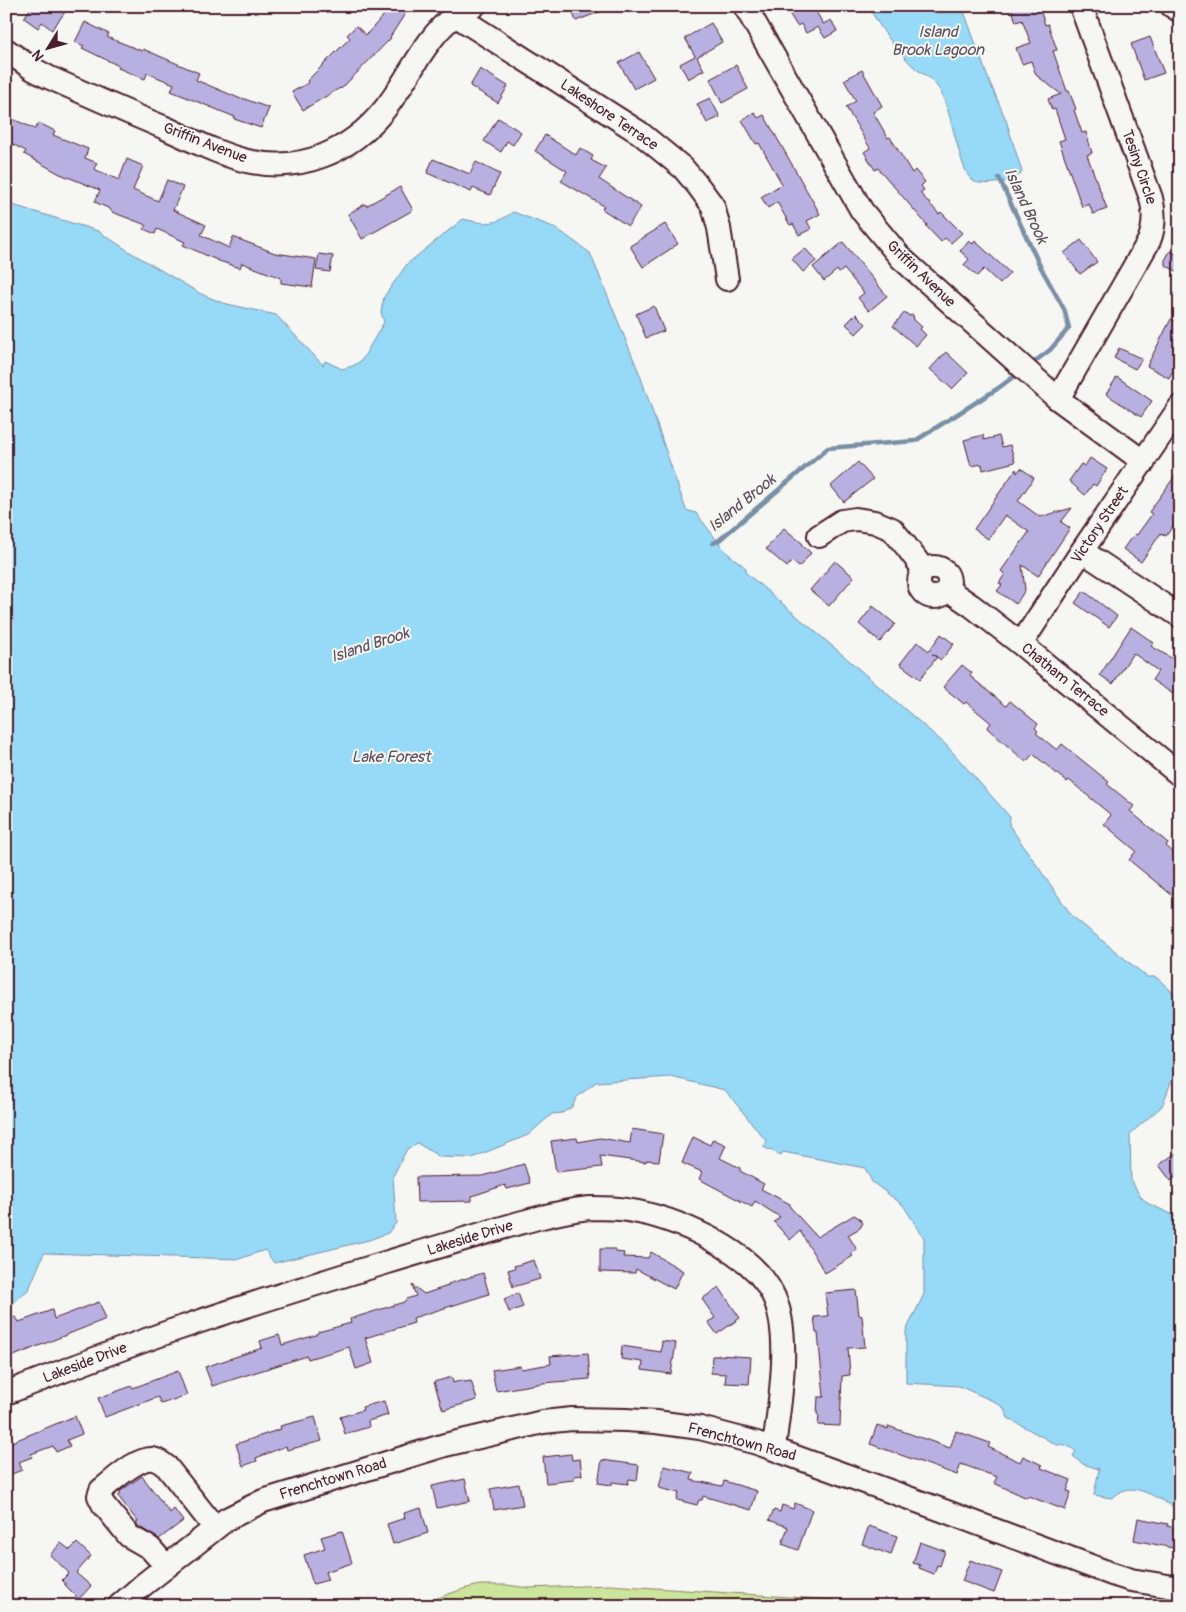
<svg xmlns="http://www.w3.org/2000/svg" width="1186" height="1612" font-family="Pangolin,sans-serif">
<style>
.green{fill:#cce59c;stroke:#8b8264}
.water{fill:#96daf8;stroke:#788fa6}
.lines{fill:none;stroke-linecap:round;stroke-linejoin:round}
.stream{stroke:#788fa6;stroke-width:4.5}
.building{fill:#b9b0e2;stroke:#4a1f2b}
.minor-casing{stroke:#4a1f2b;stroke-width:26}
.minor{stroke:#f6f6f2;stroke-width:22}
.labels{text-anchor:middle;dominant-baseline:central;stroke-width:4;stroke-linejoin:round;paint-order:stroke}
.street-label{font-size:15px;fill:#4a1f2b;stroke:#f6f6f2}
.water-label{font-size:16px;font-style:italic;fill:#5d4e5e;stroke:#f6f6f2}
</style>
<rect width="100%" height="100%" fill="#f6f6f2"/>
<filter id="ink" filterUnits="userSpaceOnUse"><feTurbulence type="fractalNoise" baseFrequency=".02" numOctaves="2"/><feDisplacementMap in="SourceGraphic" scale="10" xChannelSelector="R" yChannelSelector="G"/><feConvolveMatrix kernelMatrix="1 2 1 2 8 2 1 2 1" color-interpolation-filters="sRGB"/></filter>
<g filter="url(#ink)">
<path class="green" d="M480 1585H506L529 1588 609 1585 835 1600 834 1606H415L463 1589Z"/>
<path class="water" d="M868 6H962L988 78 1006 120 1022 172C1014 181 1006 182 995 183 989 184 978 184 973 181 959 173 952 105 937 86 932 78 921 73 914 67 895 49 881 29 868 6Z
M6 203 98 231 130 252 201 294 223 303 276 315 323 365 325 361 342 369 353 366 362 360 384 322 381 312 384 297 407 264 463 219C485 224 494 226 513 212L556 228 590 253 640 375 686 510 696 513 726 552 746 568V573L844 656 946 745 1010 817 1009 825 1072 916 1147 977H1156L1180 999V1064L1175 1072 1162 1106 1130 1134 1131 1180 1140 1196 1149 1204 1180 1218V1511C1166 1503 1141 1485 1125 1490 1120 1491 1116 1496 1111 1498L1094 1495 1099 1469 1083 1464 1073 1456 1076 1451C1070 1447 1064 1443 1057 1445L1008 1418 1004 1408 995 1402 959 1386 906 1383V1331L924 1294V1238L903 1205 872 1182 865 1168 783 1152 781 1155 763 1147 767 1142 725 1090 671 1077 596 1082 577 1097 572 1107 562 1113 552 1114 528 1135 472 1158 440 1157 417 1143 407 1149 393 1176 396 1223 388 1233 369 1240 274 1263 265 1250 239 1259 44 1253 29 1289 9 1307H6Z"/>
<g class="lines">
<path class="stream" d="M999 178 1040 266 1064 309 1069 328 1050 350 1030 365
M713 543 718 541 828 448 915 441 997 389 1020 372"/>
</g>
<path class="building" d="M32 6H57L65 12 52 30 42 22 38 28 24 18Z
M371 6H410L390 37 391 38 341 89 340 88 303 110 292 92 308 83 307 81 350 38 347 35 356 26 366 35 384 15Z
M570 6H611L612 7 576 21Z
M802 6H813L823 24 831 20 837 31 825 38 818 27 806 33 801 24 797 26 789 13Z
M1011 6H1039L1045 25 1048 24 1057 50 1053 51 1067 91H1069L1076 109 1074 110 1082 133 1086 132 1092 153 1087 155 1107 209 1093 214 1089 204 1082 207 1059 141 1065 139 1055 109 1052 110 1048 99 1061 94 1036 75 1031 61 1022 64 1016 48 1031 43 1022 20 1016 22Z
M85 22 109 34 107 37 142 51 143 49 199 73 196 80 241 99 242 98 269 108 261 128 234 119 235 117 171 91 174 84 147 73 145 79 118 68 119 66 82 48 84 46 75 42Z
M711 23 722 42 697 57 704 70 688 79 680 64 695 56 685 38Z
M1150 37 1164 73 1144 80 1131 44Z
M639 52 654 78 634 89 619 63Z
M736 65 748 89 722 103 710 79Z
M480 69 508 86 498 103 470 86Z
M862 70 882 106 873 112 888 138 890 137 912 173 915 170 925 182 921 186 924 190 920 193 939 214 941 212 962 233 951 243 945 238 941 242 926 226 927 225 878 168 875 170 864 152 870 148 846 107 856 101 844 80Z
M710 98 720 117 707 123 697 104Z
M754 112 758 118 764 115 820 214 807 221 811 229 799 235 793 224 790 225 777 202 768 208 761 197 782 184 759 143 756 144 742 120Z
M6 116 35 129 39 123 55 131 53 135 88 149 85 158 97 163 94 169 119 180 127 159 143 166 133 190 158 201 167 180 183 187 173 210 206 225 201 235 229 248 233 237 275 253 316 259 312 287 281 283V278L242 263 240 268 219 261 183 245 185 242 157 229 155 234 144 229 146 225 112 212 110 209 95 202 100 190 60 174 24 154 26 151 6 141Z
M498 118 521 132 513 145 507 141 501 152 484 141Z
M545 135 576 155 580 148 593 156 591 160 606 168 599 179 641 207 628 226 602 209 604 206 561 181 567 171 535 151Z
M433 159 470 174 476 162 500 174 490 195 473 188 471 192 427 173Z
M400 187 413 210 362 239 348 214 365 204 366 206Z
M665 224 678 244 643 267 630 246Z
M1081 240 1097 262 1080 274 1064 253Z
M969 241 973 244 975 241 1010 273 1000 284 984 269 977 276 964 265 969 259 960 251Z
M843 242 887 296 869 311 858 298 864 293 844 269 839 273 837 270 824 281 813 267Z
M805 248 816 261 803 272 792 259Z
M1170 251 1180 256V273L1165 265V260Z
M319 254 333 256 330 272 316 270Z
M654 306 664 331 646 338 636 314Z
M905 312 909 316 913 315 914 320 922 327 920 329 926 335 916 346 893 326Z
M856 314 866 324 856 334 846 324Z
M1171 319 1180 323V365L1175 373 1172 372 1169 378 1147 366Z
M1119 348 1142 359 1135 369 1114 358Z
M946 352 968 373 952 389 930 369Z
M1117 377 1152 401 1141 417 1106 394Z
M983 435 984 440 999 436 1002 447 1010 445 1015 462 983 470 982 464 971 466 964 440Z
M1090 458 1107 469 1096 486 1093 484 1085 495 1069 481 1081 464 1085 466Z
M858 462 873 479 844 502 831 486Z
M1021 468 1034 478 1018 501 1040 517 1072 508 1061 522 1070 528 1038 576 1022 565 1025 590 1016 604 997 591 1002 585 999 583 1005 574 1001 571 1029 532 1005 515 988 539 974 529 1016 469 1017 473Z
M1180 469V516L1166 536 1161 533 1141 562 1123 549 1131 538 1135 534 1137 535 1152 514 1149 512Z
M784 528 803 544 802 545 811 553 799 567 792 561 787 567 766 549Z
M835 561 854 577 829 606 810 590Z
M1084 591 1117 616 1109 627 1075 603Z
M873 606 895 624 880 642 859 624Z
M1131 627 1154 643 1151 646 1180 663V682L1173 694 1152 680 1158 671 1133 653 1113 684 1100 675Z
M941 634 954 644 941 660 932 654 937 657 920 679 900 664 917 642 929 651Z
M962 665 972 673 970 676 1006 706 1010 701 1038 724 1035 728 1038 731 1036 733 1057 750 1062 744 1109 782 1107 784 1134 806 1130 811 1168 843 1166 846 1180 858V898L1175 894 1173 896 1129 860 1136 851 1104 824 1111 815 1069 780 1067 782 1033 754 1026 762 987 728 991 723 966 702 964 704 943 687Z
M632 1129 663 1134 659 1161 646 1160V1162L600 1156 602 1167 556 1172 551 1141 577 1138 578 1142 600 1138 630 1143Z
M693 1137 710 1145 713 1139 726 1145 720 1158 740 1168V1171L764 1184 761 1189 790 1204V1207L817 1237 854 1215 859 1218 863 1223 860 1228 848 1235 857 1250 851 1254 853 1256 825 1273 800 1231 790 1240 774 1222 780 1217 755 1201 752 1207 699 1179 702 1172 682 1163Z
M1180 1150V1174L1171 1181 1159 1165Z
M524 1164 530 1183 507 1189 505 1185 472 1196V1201L417 1202 416 1177 483 1176Z
M600 1249H615V1252L624 1253 623 1257 648 1258 651 1252 683 1271 674 1289 636 1269 635 1273 600 1272Z
M534 1260 540 1279 513 1287 508 1270 515 1268 514 1266Z
M483 1273 489 1294 413 1318 414 1323 365 1338 373 1363 356 1369 349 1347 308 1359 307 1356 212 1386 211 1383 205 1367 262 1348 260 1341 279 1335 282 1345 316 1335 318 1332 351 1323 350 1319 404 1302 406 1299 416 1296 412 1285 424 1294 448 1286V1284Z
M719 1287 740 1318 717 1334 708 1322 715 1318 702 1299Z
M856 1290 859 1315 862 1316 865 1347 848 1348 850 1375 842 1376 840 1426 818 1425 819 1416 817 1414 818 1397H824L818 1333H816L814 1317 828 1316 825 1293Z
M518 1293 523 1307 509 1312 504 1299Z
M99 1302 106 1319 6 1359V1320L16 1317 19 1322 52 1310 54 1319Z
M662 1341 676 1343 671 1374 642 1370 643 1362 621 1359 622 1346 661 1352Z
M588 1353 590 1379 543 1383 496 1391 492 1370 520 1366 521 1369 551 1364 550 1356Z
M718 1355 751 1357 749 1384 725 1383 726 1374 711 1373 712 1356H718Z
M178 1371 187 1395 161 1404 158 1397 105 1417 98 1398 132 1386 133 1388Z
M452 1377 453 1383 462 1380 465 1382 471 1381 477 1400 443 1410 434 1382Z
M384 1401 388 1415 368 1421 369 1427 345 1434 340 1417 363 1410 362 1407Z
M75 1416 82 1434 67 1440 70 1446 56 1452 53 1446 31 1454 32 1457 19 1462 22 1470 6 1476V1431L12 1442Z
M315 1417 322 1441 287 1450 286 1446 256 1458 257 1461 243 1466 236 1444 281 1429 280 1426Z
M877 1425 888 1429V1426L950 1448 956 1431 990 1443 988 1447 1020 1462 1023 1456 1042 1465 1041 1468 1071 1480 1067 1491 1071 1492 1065 1510 1028 1496 1027 1498 994 1483 997 1477 961 1464 957 1475 870 1444Z
M571 1454 572 1460 580 1459 582 1475 574 1476V1480L546 1483 543 1457Z
M602 1460 639 1465 637 1480 629 1479 628 1484 612 1482V1485L598 1483Z
M664 1466 693 1473 691 1480 722 1486 724 1481 757 1491 751 1510 703 1496 702 1500H699L697 1505 677 1500 679 1493 659 1488Z
M142 1476 170 1513 174 1509 183 1521 159 1539 138 1526 136 1523 138 1522 118 1496 121 1494 119 1492Z
M465 1479 470 1501 437 1508 432 1486Z
M519 1484 523 1505 494 1510 490 1489Z
M795 1503 812 1510 798 1550 782 1544 788 1527 769 1520 774 1510 780 1512 782 1505 793 1509Z
M421 1508 428 1533 393 1544 387 1524 405 1518 404 1513Z
M1138 1518 1168 1524 1167 1526 1180 1529 1178 1549 1134 1540Z
M869 1526 897 1536 891 1555 862 1544Z
M342 1531 352 1563 325 1572 328 1580 313 1584 304 1555 325 1548 321 1537Z
M920 1542 945 1551 940 1566 937 1565 934 1574 919 1568 920 1565 913 1563Z
M61 1543 70 1550 77 1543 91 1556 76 1573 91 1586 79 1599 65 1585V1583L62 1580 69 1573 50 1555Z
M970 1560 1002 1572 994 1593 962 1581Z"/>
<g class="lines">
<g class="minor-casing">
<path id="minor" d="M745 6 862 211 901 258 1058 399 1144 462
M1172 6 1180 11
M455 15 640 133 683 168 699 187 713 206 719 228 727 279
M6 50 33 69 48 77C86 94 124 111 163 127 190 139 218 154 247 161 301 173 350 152 384 110 409 80 422 41 454 16 460 12 468 9 474 6
M1058 399 1149 241C1155 226 1155 213 1151 198L1081 6
M819 536 842 521 856 519 875 522 892 529 906 546 924 570
M1082 551 1180 616
M919 582a15 15 0 1 1 30 0a15 15 0 1 1-30 0Z
M947 589 972 606 1021 644 1180 775
M1021 644 1082 551 1180 407
M6 1393C66 1370 126 1346 186 1326 264 1299 342 1276 421 1252 459 1241 496 1229 534 1219 554 1214 572 1209 592 1208 603 1208 616 1208 627 1210 673 1217 750 1249 772 1293 793 1332 779 1405 774 1448
M166 1566 150 1548 129 1536 103 1504 99 1496 101 1490C113 1481 137 1457 153 1459 159 1460 163 1464 167 1467L215 1528
M119 1606 143 1585 227 1519 263 1501 445 1445 543 1422 572 1419 626 1420 656 1422 700 1428 757 1443 939 1509 1112 1574 1131 1580 1180 1588"/>
</g>
<use href="#minor" class="minor"/>
</g>
</g>
<g class="labels">
<g class="street-label">
<text transform="translate(609 115) rotate(34)">Lakeshore Terrace</text>
<text transform="translate(205 143) rotate(21)">Griffin Avenue</text>
<text transform="translate(1139 167) rotate(71)">Tesiny Circle</text>
<text transform="translate(921 274) rotate(44)">Griffin Avenue</text>
<text transform="translate(1100 525) rotate(-56)">Victory Street</text>
<text transform="translate(1065 680) rotate(39)">Chatham Terrace</text>
<text transform="translate(470 1238) rotate(-17)">Lakeside Drive</text>
<text transform="translate(85 1363) rotate(-21)">Lakeside Drive</text>
<text transform="translate(742 1442) rotate(15)">Frenchtown Road</text>
<text transform="translate(333 1479) rotate(-17)">Frenchtown Road</text>
</g>
<g class="water-label">
<text x="938" y="32">Island<tspan x="938" dy="18">Brook Lagoon</tspan></text>
<text transform="translate(1026 206) rotate(65)">Island Brook</text>
<text transform="translate(742 503) rotate(-39)">Island Brook</text>
<text transform="translate(370 645) rotate(-18)">Island Brook</text>
<text x="391" y="757">Lake Forest</text>
</g>
</g>
<rect width="1186" height="1612" fill="none" stroke="#f6f6f2" stroke-width="25"/>
<rect x="12" y="12" width="1161" height="1587" fill="none" stroke="#4a1f2b" stroke-width="2" filter="url(#ink)"/>
<g transform="translate(48 48) rotate(233)" stroke="#f6f6f2" stroke-width="4" paint-order="stroke">
<path d="M0-4L9 19L0 12L-9 19Z" fill="#4a1f2b"/>
<text y="-8" font-size="14" font-weight="bold" text-anchor="middle" fill="#4a1f2b">N</text>
</g>
</svg>
